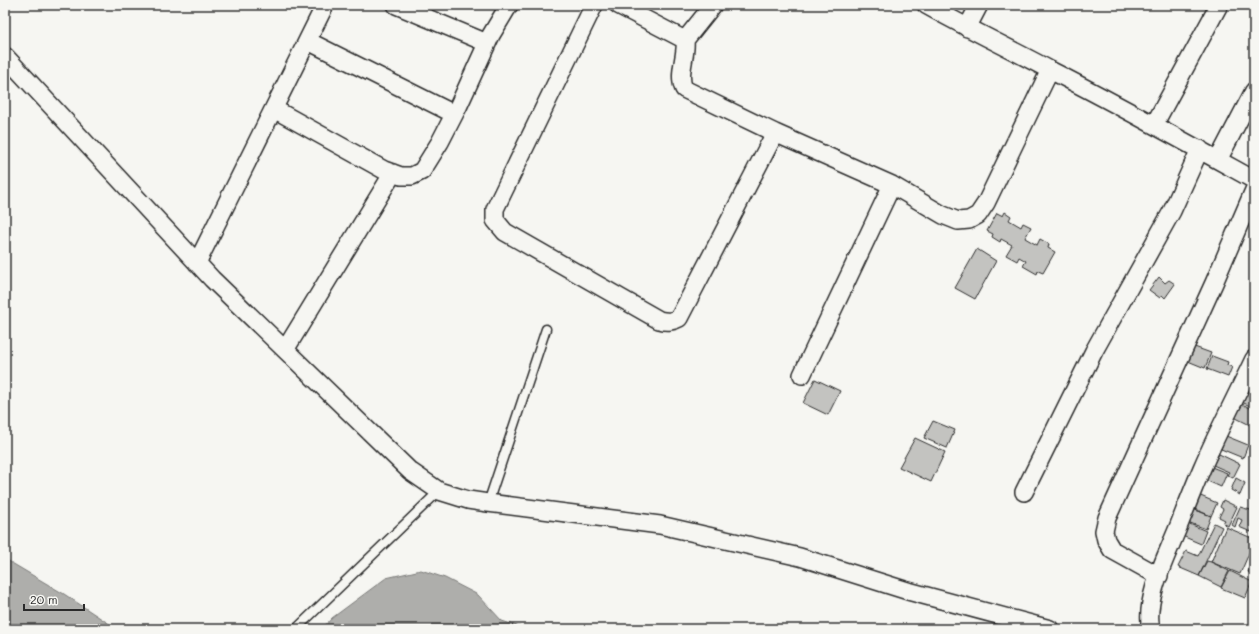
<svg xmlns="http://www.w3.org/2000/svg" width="1259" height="634" font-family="Mali,sans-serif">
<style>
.water{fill:#aeaeab;stroke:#7a7a78}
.building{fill:#c3c3c0;stroke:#2b2b2b}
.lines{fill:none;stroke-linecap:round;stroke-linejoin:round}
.service-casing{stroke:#2b2b2b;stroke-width:11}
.minor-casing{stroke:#2b2b2b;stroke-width:20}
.service{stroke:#f6f6f2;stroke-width:8}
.minor{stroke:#f6f6f2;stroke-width:17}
</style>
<rect width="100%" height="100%" fill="#f6f6f2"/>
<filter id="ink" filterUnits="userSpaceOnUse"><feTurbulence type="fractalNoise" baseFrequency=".025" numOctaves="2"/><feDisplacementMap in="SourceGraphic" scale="8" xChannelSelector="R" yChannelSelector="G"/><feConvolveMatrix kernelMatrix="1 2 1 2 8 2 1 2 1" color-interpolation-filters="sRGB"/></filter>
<g filter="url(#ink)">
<path class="water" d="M5 559 64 594 117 629H5Z
M421 570 445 578 478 595 502 621 523 628 562 629H322L332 618 386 578Z"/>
<path class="building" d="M1005 212 1011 216 1009 220 1021 227 1023 223 1031 227 1025 238 1037 245 1040 239 1049 244 1048 248 1055 252 1043 273 1038 271 1037 274 1023 266 1026 261 1019 257 1017 261 1006 255 1012 245 1001 239 1000 242 992 237 993 234 987 231 997 213 1003 216Z
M977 249 996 261 975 299 955 288Z
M1159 277 1165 283 1169 280 1175 284 1165 298 1162 295 1160 298 1149 290Z
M1189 345 1211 353 1205 368 1183 359Z
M1212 356 1228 362 1227 365 1232 367 1228 377 1207 369Z
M1254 375V408L1242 402Z
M815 379 840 391 828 415 803 403Z
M1240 403 1254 410V427L1234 417Z
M933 421 955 430 947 448 924 438Z
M1226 436 1248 445 1243 458 1221 449Z
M915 438 945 452 931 482 899 467Z
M1219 454 1240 464 1233 478 1227 475 1229 472 1213 465Z
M1209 466 1227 473 1221 487 1203 479Z
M1236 478 1245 483 1240 495 1231 490Z
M1196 494 1217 503 1211 516 1190 507Z
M1223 500 1237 507 1228 526 1223 523 1225 520 1219 517 1223 509 1220 507Z
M1240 507 1254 511V524L1251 532 1239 527 1242 520 1238 518 1235 527 1232 525Z
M1190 508 1211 516 1206 529 1185 521Z
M1185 522 1206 531 1201 544 1180 535Z
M1214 523 1222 527 1199 576 1178 567 1186 551 1198 556Z
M1226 527 1254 539V542L1240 574 1211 562Z
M1254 559V575L1248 572Z
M1207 561 1211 562 1229 571 1221 587 1199 576Z
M1230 571 1252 582 1245 598 1221 588Z"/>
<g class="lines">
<g class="service-casing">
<path id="service" d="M488 503 546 329
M296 629 439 491"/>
</g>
<g class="minor-casing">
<path id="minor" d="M396 5 487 43
M594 5 495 209V220L505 232 659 320C667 322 672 322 679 318L775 133
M618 5 685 40C687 56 677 74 684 89L775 133 892 185 943 215 958 221 969 220 978 215 986 203 1050 70
M926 5C967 28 1009 48 1050 70 1119 105 1187 143 1254 180
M967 28 979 5
M685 40 713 5
M308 41 454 114
M5 56 212 279 410 471 439 491 468 500 488 503 660 525 800 557 908 591 1050 629
M274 109 384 170 401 176H412L422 171 440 142 458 107 491 35 509 5
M1154 125 1219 5
M1218 160 1254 91
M197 263 325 5
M285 350 393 173
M802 375 892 185
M1024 492 1094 351 1172 211 1200 149
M1159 576 1112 550 1106 540 1104 531 1107 518 1214 283 1254 190
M1151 629C1144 600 1166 557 1177 530 1185 510 1193 489 1202 468 1218 431 1237 395 1254 359"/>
</g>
<use href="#service" class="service"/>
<use href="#minor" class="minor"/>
</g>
</g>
<rect width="1259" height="634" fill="none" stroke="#f6f6f2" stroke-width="20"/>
<rect x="10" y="10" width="1239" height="614" fill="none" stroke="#2b2b2b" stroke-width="1.5" filter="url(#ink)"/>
<path d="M24 604v6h60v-6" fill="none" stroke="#2b2b2b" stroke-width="2"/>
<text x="30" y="604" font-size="12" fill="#2b2b2b" stroke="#f6f6f2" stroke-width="3" paint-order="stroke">20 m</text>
</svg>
